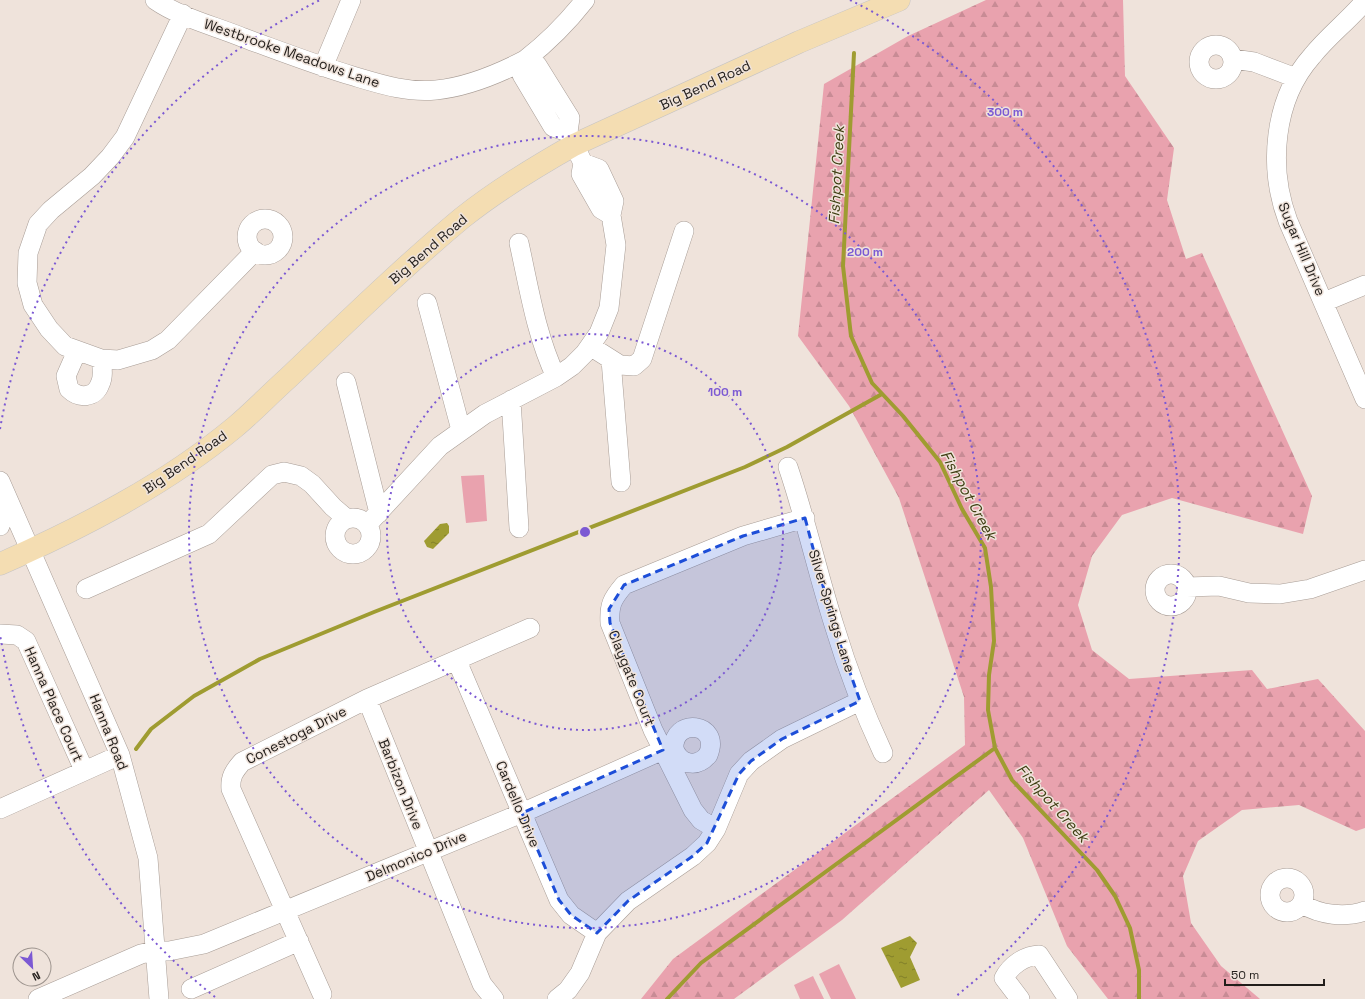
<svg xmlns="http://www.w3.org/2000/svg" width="1365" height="999" font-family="'Space Grotesk',sans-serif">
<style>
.forest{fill:url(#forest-firs)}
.garden{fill:#e9a2ae}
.water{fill:url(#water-ripples)}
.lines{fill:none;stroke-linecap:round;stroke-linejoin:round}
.stream{stroke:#9f9c31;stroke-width:4}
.minor-casing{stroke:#a89d96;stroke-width:20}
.major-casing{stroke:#c6c4c4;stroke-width:23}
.minor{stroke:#fff;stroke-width:19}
.major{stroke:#f4ddb2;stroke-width:22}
.marked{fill:#1d4ed8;fill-opacity:0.2;stroke:#1d4ed8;stroke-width:3;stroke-dasharray:8 5;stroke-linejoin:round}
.ring{fill:none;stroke:#7c59d3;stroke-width:2;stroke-dasharray:2 4}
.labels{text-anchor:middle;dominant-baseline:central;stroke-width:3;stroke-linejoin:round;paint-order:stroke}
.street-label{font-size:14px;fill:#221e1b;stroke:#efe3db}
.water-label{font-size:15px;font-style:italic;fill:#3e3d11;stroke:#efe3db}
.centre{fill:#7c59d3;stroke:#efe3db;stroke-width:2}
.ring-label{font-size:12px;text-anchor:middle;font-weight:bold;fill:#7c59d3;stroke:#efe3db;stroke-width:3;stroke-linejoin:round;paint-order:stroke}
</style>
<defs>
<pattern id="forest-firs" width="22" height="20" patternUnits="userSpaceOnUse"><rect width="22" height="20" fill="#e9a2ae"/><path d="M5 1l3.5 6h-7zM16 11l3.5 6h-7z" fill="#c88b95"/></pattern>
<pattern id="water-ripples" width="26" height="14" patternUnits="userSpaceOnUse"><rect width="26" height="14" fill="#9f9c31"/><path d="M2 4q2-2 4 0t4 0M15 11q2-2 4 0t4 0" fill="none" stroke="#817f29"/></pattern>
</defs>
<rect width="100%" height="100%" fill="#efe3db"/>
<path class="forest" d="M986 0H1123L1125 76 1174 148 1167 200 1186 259 1202 253 1312 496 1303 534 1172 498 1122 515 1092 556 1078 605 1092 650 1129 679 1252 670 1267 689 1318 679 1365 731V828L1356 831 1299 805 1242 810 1198 841 1183 876 1191 923 1221 966 1260 999H1108L1067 946 1023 838 989 790 842 920 734 999H641L673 959 965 745 964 697 899 498 849 406 798 336 824 84 908 36Z"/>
<path class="garden" d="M484 475 487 521 466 523 461 476Z
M839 964 856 999H831L819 974Z
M813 976 824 999H800L794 985Z"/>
<path class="water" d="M447 523 449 526V533L433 549 427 547 424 541 426 539 440 524Z
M910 936 917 943 910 957 920 980 901 988 881 948Z"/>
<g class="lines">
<path class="stream" d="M854 53 843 266 851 336 872 383 903 416 940 462 962 509 985 548 991 587 994 641 989 675 988 710 995 748 1012 780 1097 870 1115 896 1130 928 1139 970V999
M136 749 151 729 194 696 260 659 374 612 745 467 787 447 882 394
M667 999 701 963 995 748"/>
<g class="minor-casing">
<path id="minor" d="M155 0C181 18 215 26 244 38 280 51 316 65 353 76 380 84 407 93 436 90 467 87 498 74 525 60L522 75 553 127 568 132 583 163 581 174 601 209 611 215 616 245 609 308 599 333 585 353 572 366 556 377 485 414 440 446 367 525
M1365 1C1348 21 1328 36 1312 56 1273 100 1268 168 1288 221L1365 399
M183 14 125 137 110 157 92 176 51 210 38 224 28 253 27 283 33 305 49 329 65 346 101 359 118 360 152 350 168 340 255 251
M1199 62a17 17 0 1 1 34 0a17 17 0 1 1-34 0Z
M1233 59 1254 62 1296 78
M525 60 537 65 570 118 568 132
M525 60C548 42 567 23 585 0
M323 67 351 0
M583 163 599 169 614 201 611 215
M247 237a18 18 0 1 1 36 0a18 18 0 1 1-36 0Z
M519 243C529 288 536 335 556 377
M1324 302 1365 285
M427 303 461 430
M590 346 620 365 634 366 642 359 684 231
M77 351 66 376 69 389C79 399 95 398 100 384 104 376 102 367 101 359
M611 360 621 482
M346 382 379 513
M511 400 519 528
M788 467C806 520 818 575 835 628 848 671 864 712 883 753
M0 481 120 755 148 858 159 999
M335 536a18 18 0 1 1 36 0a18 18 0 1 1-36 0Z
M0 526 3 514 4 492
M1155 590a16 16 0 1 1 32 0a16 16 0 1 1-32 0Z
M1187 587 1219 586 1249 593 1280 594 1310 589 1365 570
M86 589 209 534 272 475 284 472 301 476 312 484 333 507 347 519
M0 634 17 635 26 641 84 770
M457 661 559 900 571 915 597 933
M367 699 482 984 494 999
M0 809 120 755
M716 829 701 820 693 810 653 730 610 623C609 605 612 599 624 585L743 536 805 518
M1270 895a17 17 0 1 1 34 0a17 17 0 1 1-34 0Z
M1302 904C1320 915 1345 918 1365 911
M191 989 299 941
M322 994 231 789C230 777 234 771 242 762L367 699 530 628
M38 999 141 954 154 951H169L204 944 522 813 663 750 674 749C680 765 697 768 708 755 722 722 672 717 674 749
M557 999 568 990 580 973 597 933 628 901 693 856 707 843 716 829 739 774 751 761 782 739 860 701
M1020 999 1004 978C1011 965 1024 956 1039 955L1068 999"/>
</g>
<g class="major-casing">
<path id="major" d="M0 564C83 527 165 485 235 427 253 412 270 394 288 378 345 324 402 268 462 218 497 190 535 167 574 145L799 42 899 0"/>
</g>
<use href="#minor" class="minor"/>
<use href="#major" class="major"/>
</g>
<path class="marked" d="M805 518 834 627 860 701 782 739 751 761 739 774 707 843 693 856 628 901 597 933 571 915 559 900 522 813 663 750 610 623 609 609 624 585 743 536Z"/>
<g class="ring">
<circle cx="585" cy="532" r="198"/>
<circle cx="585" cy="532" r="396"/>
<path d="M215 997A594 594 0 0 1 0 635M0 429A594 594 0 0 1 320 0M850 0A594 594 0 0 1 955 997"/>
</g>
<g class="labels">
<g class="street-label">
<text transform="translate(292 53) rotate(19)">Westbrooke Meadows Lane</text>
<text transform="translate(705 85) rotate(-25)">Big Bend Road</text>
<text transform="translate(428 249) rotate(-41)">Big Bend Road</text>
<text transform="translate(1302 249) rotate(67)">Sugar Hill Drive</text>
<text transform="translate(185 462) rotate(-35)">Big Bend Road</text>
<text transform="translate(832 611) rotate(73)">Silver Springs Lane</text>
<text transform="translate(632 678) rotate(68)">Claygate Court</text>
<text transform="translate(54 704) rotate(66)">Hanna Place Court</text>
<text transform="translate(109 732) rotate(68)">Hanna Road</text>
<text transform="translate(296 735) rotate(-27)">Conestoga Drive</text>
<text transform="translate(401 784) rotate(68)">Barbizon Drive</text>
<text transform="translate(518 804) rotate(67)">Cardello Drive</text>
<text transform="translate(416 856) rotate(-23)">Delmonico Drive</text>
</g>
<g class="water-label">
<text transform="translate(836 175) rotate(-87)">Fishpot Creek</text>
<text transform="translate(969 495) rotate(61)">Fishpot Creek</text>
<text transform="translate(1053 803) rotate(48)">Fishpot Creek</text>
</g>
</g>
<circle cx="585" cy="532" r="6" class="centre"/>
<g class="ring-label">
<text x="1005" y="116">300 m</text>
<text x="865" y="256">200 m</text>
<text x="725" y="396">100 m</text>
</g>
<g transform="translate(32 967) rotate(155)"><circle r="19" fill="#efe3db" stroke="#9d948e"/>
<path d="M0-3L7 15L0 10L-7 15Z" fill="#7c59d3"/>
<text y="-6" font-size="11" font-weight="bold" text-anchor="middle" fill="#221e1b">N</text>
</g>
<path d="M1225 979v6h99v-6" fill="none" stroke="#221e1b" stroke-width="2"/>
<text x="1231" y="979" font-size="12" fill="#221e1b" stroke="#efe3db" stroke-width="3" paint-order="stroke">50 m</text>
</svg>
